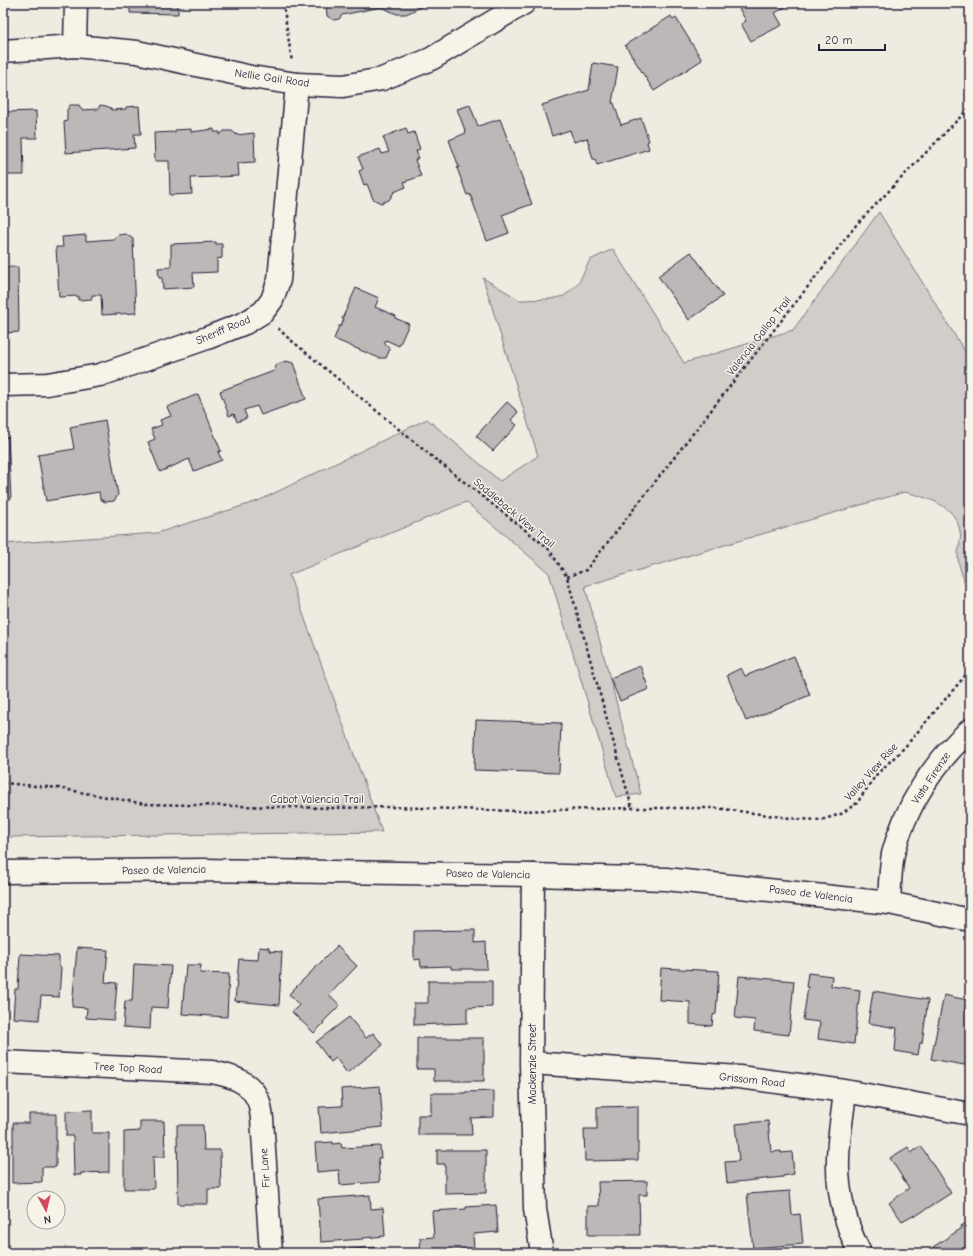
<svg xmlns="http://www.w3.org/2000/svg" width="973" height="1256" font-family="'Comic Neue',sans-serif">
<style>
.green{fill:#d1cdc9;stroke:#7a7882}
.building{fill:#bbb8b7;stroke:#22223b}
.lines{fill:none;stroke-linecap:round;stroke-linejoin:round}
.minor-casing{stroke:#22223b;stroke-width:25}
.tertiary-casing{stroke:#22223b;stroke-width:25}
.secondary-casing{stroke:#22223b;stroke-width:25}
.path{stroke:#22223b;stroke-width:2.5;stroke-dasharray:3 3;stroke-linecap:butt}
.minor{stroke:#f7f3e8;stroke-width:22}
.tertiary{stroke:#f7f3e8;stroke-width:22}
.secondary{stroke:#f7f3e8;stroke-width:22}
.labels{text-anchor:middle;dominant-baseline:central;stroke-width:3;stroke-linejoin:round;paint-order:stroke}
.street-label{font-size:11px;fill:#22223b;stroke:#f7f3e8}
</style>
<rect width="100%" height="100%" fill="#eeebe1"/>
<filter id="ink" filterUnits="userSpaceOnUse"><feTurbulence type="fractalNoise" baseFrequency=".025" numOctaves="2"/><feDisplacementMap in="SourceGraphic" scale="8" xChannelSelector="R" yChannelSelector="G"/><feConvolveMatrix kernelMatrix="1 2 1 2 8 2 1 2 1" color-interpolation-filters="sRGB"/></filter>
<g filter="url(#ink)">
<path class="green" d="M879 212 970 360V598C967 587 959 569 958 559 957 550 962 540 960 531 955 504 927 498 905 492L585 586 641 794 616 797 549 573 466 502 289 575 382 832 8 837 3 828V544L157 533 258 501 427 419 500 481 538 456 483 278 520 300 550 299 564 296 578 284 590 260 613 249 684 363 793 330Z"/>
<path class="building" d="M130 3H178V14L130 13Z
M326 3H419L421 7 406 14H397L381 7 342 15 339 19 334 20 327 16Z
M736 3H792L775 13 782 25 751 41 741 24 746 21Z
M671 16 673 20 676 18 702 60 654 91 625 45Z
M593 63 618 67 612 103H614L621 125 641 118 649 141 647 142 649 149 597 165 595 159H593L587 138 574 142 570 130 552 136 542 105 589 90Z
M70 105H79L82 110 98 109 100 105 106 106 111 108 112 110 126 109V107L139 106 141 134H134L135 148 66 153 64 122 67 121V110Z
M470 105 478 126 500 119 532 204 502 215 509 233 487 241 470 194 467 195 457 168 459 167 449 140 466 133 457 109Z
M36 111 37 138H23L24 175H3V112Z
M406 128 408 134 414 132 420 149 416 151 419 158 415 160 421 176 404 182 406 187 394 192 389 200 381 203 373 199 367 184 364 185 359 171 363 169 358 157 380 149 382 154 389 152 383 137Z
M191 129V132L214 129V132H220V135L224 131H232L237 135 254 133 255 162 238 163 239 176 191 178 192 194 170 195 169 161H155L154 133 175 132V130Z
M126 234 133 239 136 313 102 315 101 295H92V299L78 300V296L59 297 56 247H63L62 237 86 235V241L113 239 118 235Z
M216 242V244H222V258L217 259V272L193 273 194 287 163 289 162 278H159L158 268 171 267V244Z
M691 252 723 296 689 320 658 276Z
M3 267H18L19 332 3 333Z
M356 288 379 298 375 307 396 316 395 318 409 324 399 346 386 340 384 343 390 349 386 358H379L334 339 339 326H341L344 319H342Z
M286 361 293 363 306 399 261 415 257 406 244 410 247 418 237 422 234 414 229 416 220 391 274 371 277 364Z
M198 394 221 451 218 452 222 460 194 471 189 459 160 472 148 442 155 439 151 429 162 425 160 420 171 416 167 407Z
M507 402 518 412 511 420 517 425 493 451 476 436Z
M105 420 118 495 114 501 105 502 100 499 99 492 46 501 38 455 74 449 70 427Z
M8 437 11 499H3V438Z
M794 656 810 695 746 721 727 675 741 668 745 676Z
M640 666 649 689 620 701 610 678Z
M476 720 561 723 559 773 474 770Z
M475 930V943L486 942 487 969H451V966L421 967 420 959 414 960V931Z
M337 946 357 966 329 995 340 1005 323 1022 324 1023 314 1033 292 1012 299 1005 289 994Z
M259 947 269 948V951L282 952 279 1005 235 1001 239 959 258 960Z
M77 948 108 950 105 982 117 983 114 1020 86 1018 87 1008 72 1007Z
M20 954 59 956V966L61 967 59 997 41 996 39 1020 13 1018 15 989H18Z
M134 964 171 966 168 1008 151 1007 150 1029 123 1027 125 1001H132Z
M186 965H201L200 973 229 974 227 1017 182 1014Z
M661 968 719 971 716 1014 713 1015 712 1026 690 1024V1002L659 1000Z
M3 971 8 972 5 1012H3Z
M808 973 832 976 831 986 860 990 854 1044 818 1039 820 1022 803 1020 808 987H806Z
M739 976 794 981 789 1035 754 1031 755 1020 735 1018Z
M428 981H492V1007L467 1008V1023L414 1025V1003H428Z
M873 991 928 1000 922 1043H920L918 1055 895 1051 897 1028 868 1023Z
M944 995 967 1000 965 1010H970V1066L931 1059Z
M349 1017 366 1038 373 1033 383 1045 347 1073 336 1058 331 1062 316 1042Z
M417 1038H484V1081H434V1069H417Z
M380 1086 383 1127 321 1133 319 1107 342 1106 341 1089Z
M494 1091V1117L471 1118 472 1135H418V1115H431V1093H465V1092Z
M638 1106V1160L585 1161 584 1129H597V1107Z
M92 1110V1133H109V1172L81 1173V1175H74L73 1136H66V1111Z
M29 1114H56V1167H42V1182L12 1183V1145H13V1123H29Z
M140 1121H164L165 1157H153L154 1189H124V1132L140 1131Z
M768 1121 771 1152 781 1151V1153L792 1152 794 1174 783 1176V1177L727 1183 725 1162 739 1161 735 1124Z
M177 1125H203L204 1150H220L221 1189H208V1204H178Z
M333 1142V1144L341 1143 342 1148 380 1146 381 1158H378L380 1182 340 1185 339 1170 317 1172 315 1143Z
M921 1146 951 1193 914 1217 913 1215 902 1221 889 1203 909 1188 890 1158 908 1147 911 1153Z
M437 1150H486V1193L445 1194V1164H437Z
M647 1181V1195H639L640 1235H588V1206H599L598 1182Z
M790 1191 792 1215 800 1214 803 1244 753 1248 747 1194Z
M370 1195 371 1209 383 1208 385 1236 363 1238V1239L321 1242 318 1199Z
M496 1205 498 1232 473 1234 474 1249 421 1253 420 1238 434 1237 432 1211 466 1209V1207Z
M970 1221V1253H937L933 1247 962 1228 961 1226Z
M378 1247V1253H314V1252Z
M661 1250 662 1253H649Z"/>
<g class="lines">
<g class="minor-casing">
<path id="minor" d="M75 46 76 3
M3 385 47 384 100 375 207 338 245 323 263 312 272 300 279 280 297 84
M533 875 531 1063 535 1209 542 1253
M889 903C890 887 890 870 893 854 905 807 934 762 970 730
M3 1062 212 1072C231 1076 250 1081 258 1100 261 1106 261 1113 262 1119L271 1253
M531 1063 739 1077 845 1091 970 1114
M845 1091C843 1113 838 1138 838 1161 837 1191 846 1227 860 1253"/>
</g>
<g class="tertiary-casing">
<path id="tertiary" d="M3 51 75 46 137 52 251 77 297 84 343 86 382 79 431 59 524 3"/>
</g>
<g class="secondary-casing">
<path id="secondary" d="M3 872 203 870 533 875 666 879 889 903 970 920"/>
</g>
<path class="path" d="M283 3 292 62
M278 328 286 336 430 455 548 548 567 577 632 808
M567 577 586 570 857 224 970 107
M3 783 58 788 145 804 330 808 393 807 517 811 632 808H716L797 819 821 820 841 814 857 803 876 775 904 748 970 670"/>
<use href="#minor" class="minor"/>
<use href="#tertiary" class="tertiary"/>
<use href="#secondary" class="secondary"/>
</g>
</g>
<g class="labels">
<g class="street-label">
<text transform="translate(272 78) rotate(8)">Nellie Gail Road</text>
<text transform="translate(223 330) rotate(-23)">Sheriff Road</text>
<text transform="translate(759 336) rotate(-52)">Valencia Gallop Trail</text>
<text transform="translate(514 513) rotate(40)">Saddleback View Trail</text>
<text transform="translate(871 772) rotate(-48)">Valley View Rise</text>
<text transform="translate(931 778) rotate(-56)">Vista Firenze</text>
<text x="317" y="799">Cabot Valencia Trail</text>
<text transform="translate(164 870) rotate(-1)">Paseo de Valencia</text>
<text transform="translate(488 874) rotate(1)">Paseo de Valencia</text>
<text transform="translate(811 894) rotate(7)">Paseo de Valencia</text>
<text transform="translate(532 1064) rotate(-90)">Mackenzie Street</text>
<text transform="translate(128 1068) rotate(3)">Tree Top Road</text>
<text transform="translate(752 1080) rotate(6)">Grissom Road</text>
<text transform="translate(265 1168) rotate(-94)">Fir Lane</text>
</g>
</g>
<rect width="973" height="1256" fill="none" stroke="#f7f3e8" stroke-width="16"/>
<rect x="8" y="8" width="957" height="1240" fill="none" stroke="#22223b" stroke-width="1.5" filter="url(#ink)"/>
<g transform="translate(46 1210) rotate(172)"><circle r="19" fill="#f7f3e8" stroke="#a29fa3"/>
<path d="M0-3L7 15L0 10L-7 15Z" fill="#d1495b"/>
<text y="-6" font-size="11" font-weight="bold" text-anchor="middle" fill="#22223b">N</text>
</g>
<path d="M819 44v6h66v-6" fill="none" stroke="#22223b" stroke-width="2"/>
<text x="825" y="44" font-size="12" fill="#22223b" stroke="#f7f3e8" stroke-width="3" paint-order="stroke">20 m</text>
</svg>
